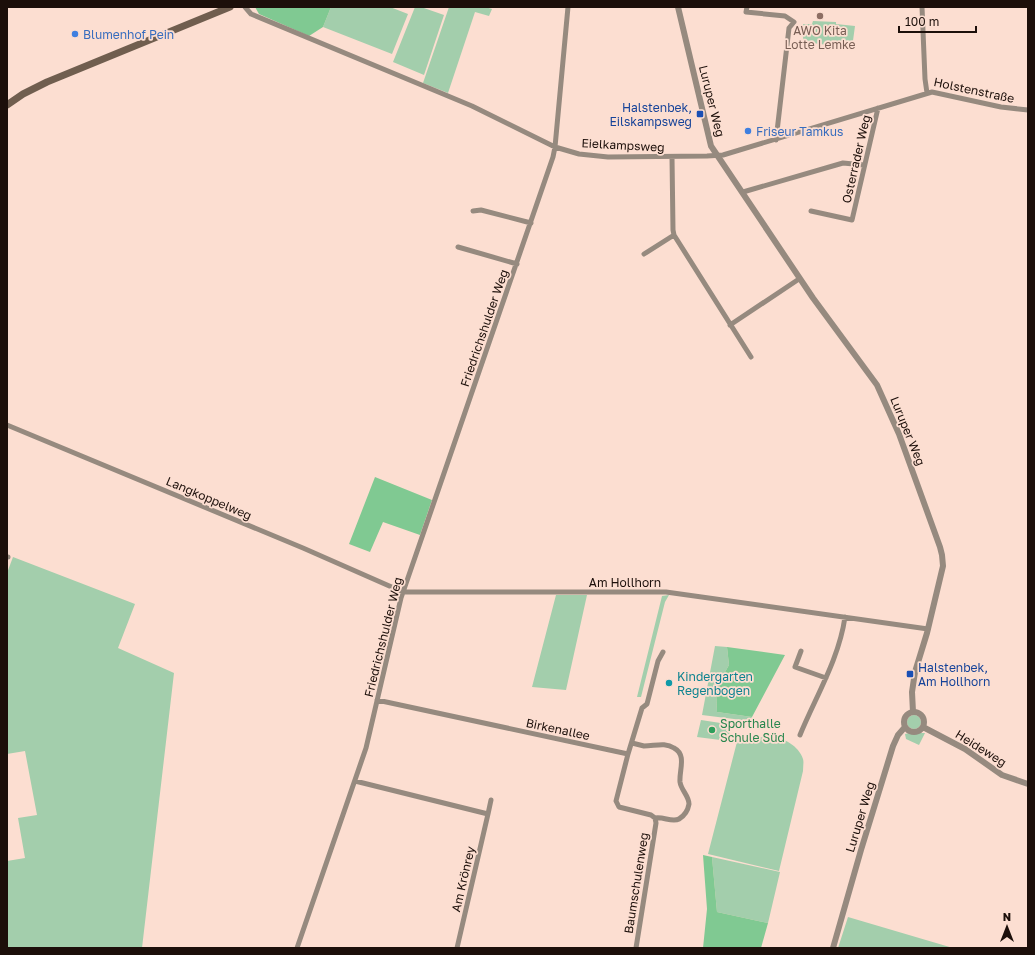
<svg xmlns="http://www.w3.org/2000/svg" width="1035" height="955" font-family="'Golos Text',sans-serif">
<style>
.green{fill:#a3ceac}
.forest{fill:#80c992}
.lines{fill:none;stroke-linecap:round;stroke-linejoin:round}
.minor{stroke:#968a7f;stroke-width:5}
.tertiary{stroke:#968a7f;stroke-width:6}
.secondary{stroke:#705e4f;stroke-width:7}
.education-dot{fill:#8d6e63;stroke:#fcded1;stroke-width:1.5}
.shop-dot{fill:#3f7fe0;stroke:#fcded1;stroke-width:1.5}
.transit-dot{fill:#1a4fb4;stroke:#fcded1;stroke-width:1.5}
.culture-dot{fill:#0f9aa8;stroke:#fcded1;stroke-width:1.5}
.leisure-dot{fill:#2e9e5b;stroke:#fcded1;stroke-width:1.5}
.labels{text-anchor:middle;dominant-baseline:central;stroke-width:3.5;stroke-linejoin:round;paint-order:stroke}
.education-label{font-size:12px;fill:#785e54;stroke:#fcded1}
.shop-label{font-size:12px;fill:#366cbe;stroke:#fcded1;text-anchor:start}
.street-label{font-size:12px;fill:#1c0f0a;stroke:#fcded1}
.transit-label{font-size:12px;fill:#164399;stroke:#fcded1;text-anchor:end}
.culture-label{font-size:12px;fill:#0d838f;stroke:#fcded1;text-anchor:start}
.leisure-label{font-size:12px;fill:#27864d;stroke:#fcded1;text-anchor:start}
</style>
<rect width="100%" height="100%" fill="#fcded1"/>
<path class="green" d="M331 7H390L408 14 392 54 323 27Z
M415 7H421L444 15 424 75 393 62Z
M449 7H485L492 9 489 16 475 12 448 93 423 83Z
M813 21 836 22V24L855 26 852 48 804 42 802 32 803 24H812Z
M13 557 135 604 118 648 174 673 142 948H7V861L25 858 18 818 37 815 25 751 7 754V573Z
M556 595H587L566 690 532 687Z
M669 595 665 602 641 697H637L662 596Z
M715 646 727 647 729 665 716 688 717 712 752 717 750 721 702 715Z
M907 722a7 7 0 1 1 14 0a7 7 0 1 1-14 0Z
M701 720 727 724 726 731H730L728 741 697 737Z
M909 733H925L919 745 906 739 905 734Z
M740 737C753 741 758 736 771 737 783 737 799 746 803 759 804 762 803 767 803 771L779 871 708 854 738 738Z
M712 857 780 872 768 923 717 912Z
M848 917 953 948H838Z"/>
<path class="forest" d="M255 7H331L323 27 309 36 259 14Z
M375 477 432 500 420 535 383 522 370 552 349 544Z
M727 647 785 655 752 717 717 712 716 688 729 665Z
M703 855 712 857 717 912 768 923 761 948H703L707 909Z"/>
<g class="lines">
<path class="minor" d="M245 7 251 14 472 106 555 147 579 154 608 157 707 156 723 155 932 92 1001 107 1028 110
M747 7 746 12 785 16 794 22 789 28 776 140
M922 7 925 79 927 93
M672 157 673 230 674 235 751 357
M743 192 843 163 864 165
M473 211 481 210 531 223
M811 211 852 220 878 108
M458 247 517 264
M644 254 674 235
M730 325 799 279
M7 425 303 548 403 592H666L928 629
M7 557H8
M801 651 795 667 826 678
M377 700 628 754 642 708 647 704 658 661 663 652
M800 735C816 696 839 659 845 617
M632 743C636 744 640 745 644 746 655 746 665 742 674 748 687 755 679 770 680 782 681 790 689 796 689 804 688 810 684 816 679 819 672 823 663 816 655 818
M628 754 616 801 619 807 651 815 655 818 656 823 636 948
M355 781 488 814 457 948
M488 814 491 800
M297 948 366 748 401 598 553 157 555 147 568 7"/>
<path class="tertiary" d="M678 7 711 146 813 298 877 385 899 434 940 547 942 555 943 566 927 633 915 672 912 692 913 712
M904 722a10 10 0 1 1 20 0a10 10 0 1 1-20 0Z
M923 727 965 749 1002 775 1028 784
M833 948 861 850 893 746 898 735 905 727"/>
<path class="secondary" d="M7 105 23 94 47 82 230 7"/>
</g>
<circle class="education-dot" cx="820" cy="16" r="4"/>
<g class="shop-dot">
<circle cx="75" cy="34" r="4"/>
<circle cx="748" cy="131" r="4"/>
</g>
<g class="transit-dot">
<rect x="696" y="110" width="8" height="8" rx="2"/>
<rect x="906" y="670" width="8" height="8" rx="2"/>
</g>
<circle class="culture-dot" cx="669" cy="683" r="4"/>
<circle class="leisure-dot" cx="712" cy="730" r="4"/>
<g class="labels">
<g class="education-label">
<text x="820" y="30">AWO Kita<tspan x="820" dy="14">Lotte Lemke</tspan></text>
</g>
<g class="shop-label">
<text x="83" y="34">Blumenhof Pein</text>
<text x="756" y="131">Friseur Tamkus</text>
</g>
<g class="street-label">
<text transform="translate(974 90) rotate(12)">Holstenstraße</text>
<text transform="translate(712 101) rotate(76)">Luruper Weg</text>
<text transform="translate(623 145) rotate(3)">Eielkampsweg</text>
<text transform="translate(856 159) rotate(-77)">Osterrader Weg</text>
<text transform="translate(484 328) rotate(-71)">Friedrichshulder Weg</text>
<text transform="translate(908 431) rotate(68)">Luruper Weg</text>
<text transform="translate(209 498) rotate(23)">Langkoppelweg</text>
<text x="625" y="582">Am Hollhorn</text>
<text transform="translate(383 637) rotate(-76)">Friedrichshulder Weg</text>
<text transform="translate(558 729) rotate(12)">Birkenallee</text>
<text transform="translate(981 748) rotate(32)">Heideweg</text>
<text transform="translate(860 817) rotate(-73)">Luruper Weg</text>
<text transform="translate(463 879) rotate(-77)">Am Krönrey</text>
<text transform="translate(636 883) rotate(-81)">Baumschulenweg</text>
</g>
<g class="transit-label">
<text x="692" y="107">Halstenbek,<tspan x="692" dy="14">Eilskampsweg</tspan></text>
<text x="918" y="667" text-anchor="start">Halstenbek,<tspan x="918" dy="14">Am Hollhorn</tspan></text>
</g>
<g class="culture-label">
<text x="677" y="676">Kindergarten<tspan x="677" dy="14">Regenbogen</tspan></text>
</g>
<g class="leisure-label">
<text x="720" y="723">Sporthalle<tspan x="720" dy="14">Schule Süd</tspan></text>
</g>
</g>
<rect width="1035" height="955" fill="none" stroke="#1c0f0a" stroke-width="16"/>
<g transform="translate(1007 927)" stroke="#fcded1" stroke-width="3" paint-order="stroke">
<path d="M0-3L7 15L0 10L-7 15Z" fill="#1c0f0a"/>
<text y="-6" font-size="11" font-weight="bold" text-anchor="middle" fill="#1c0f0a">N</text>
</g>
<path d="M899 26v6h77v-6" fill="none" stroke="#1c0f0a" stroke-width="2"/>
<text x="905" y="26" font-size="12" fill="#1c0f0a" stroke="#fcded1" stroke-width="3" paint-order="stroke">100 m</text>
</svg>
